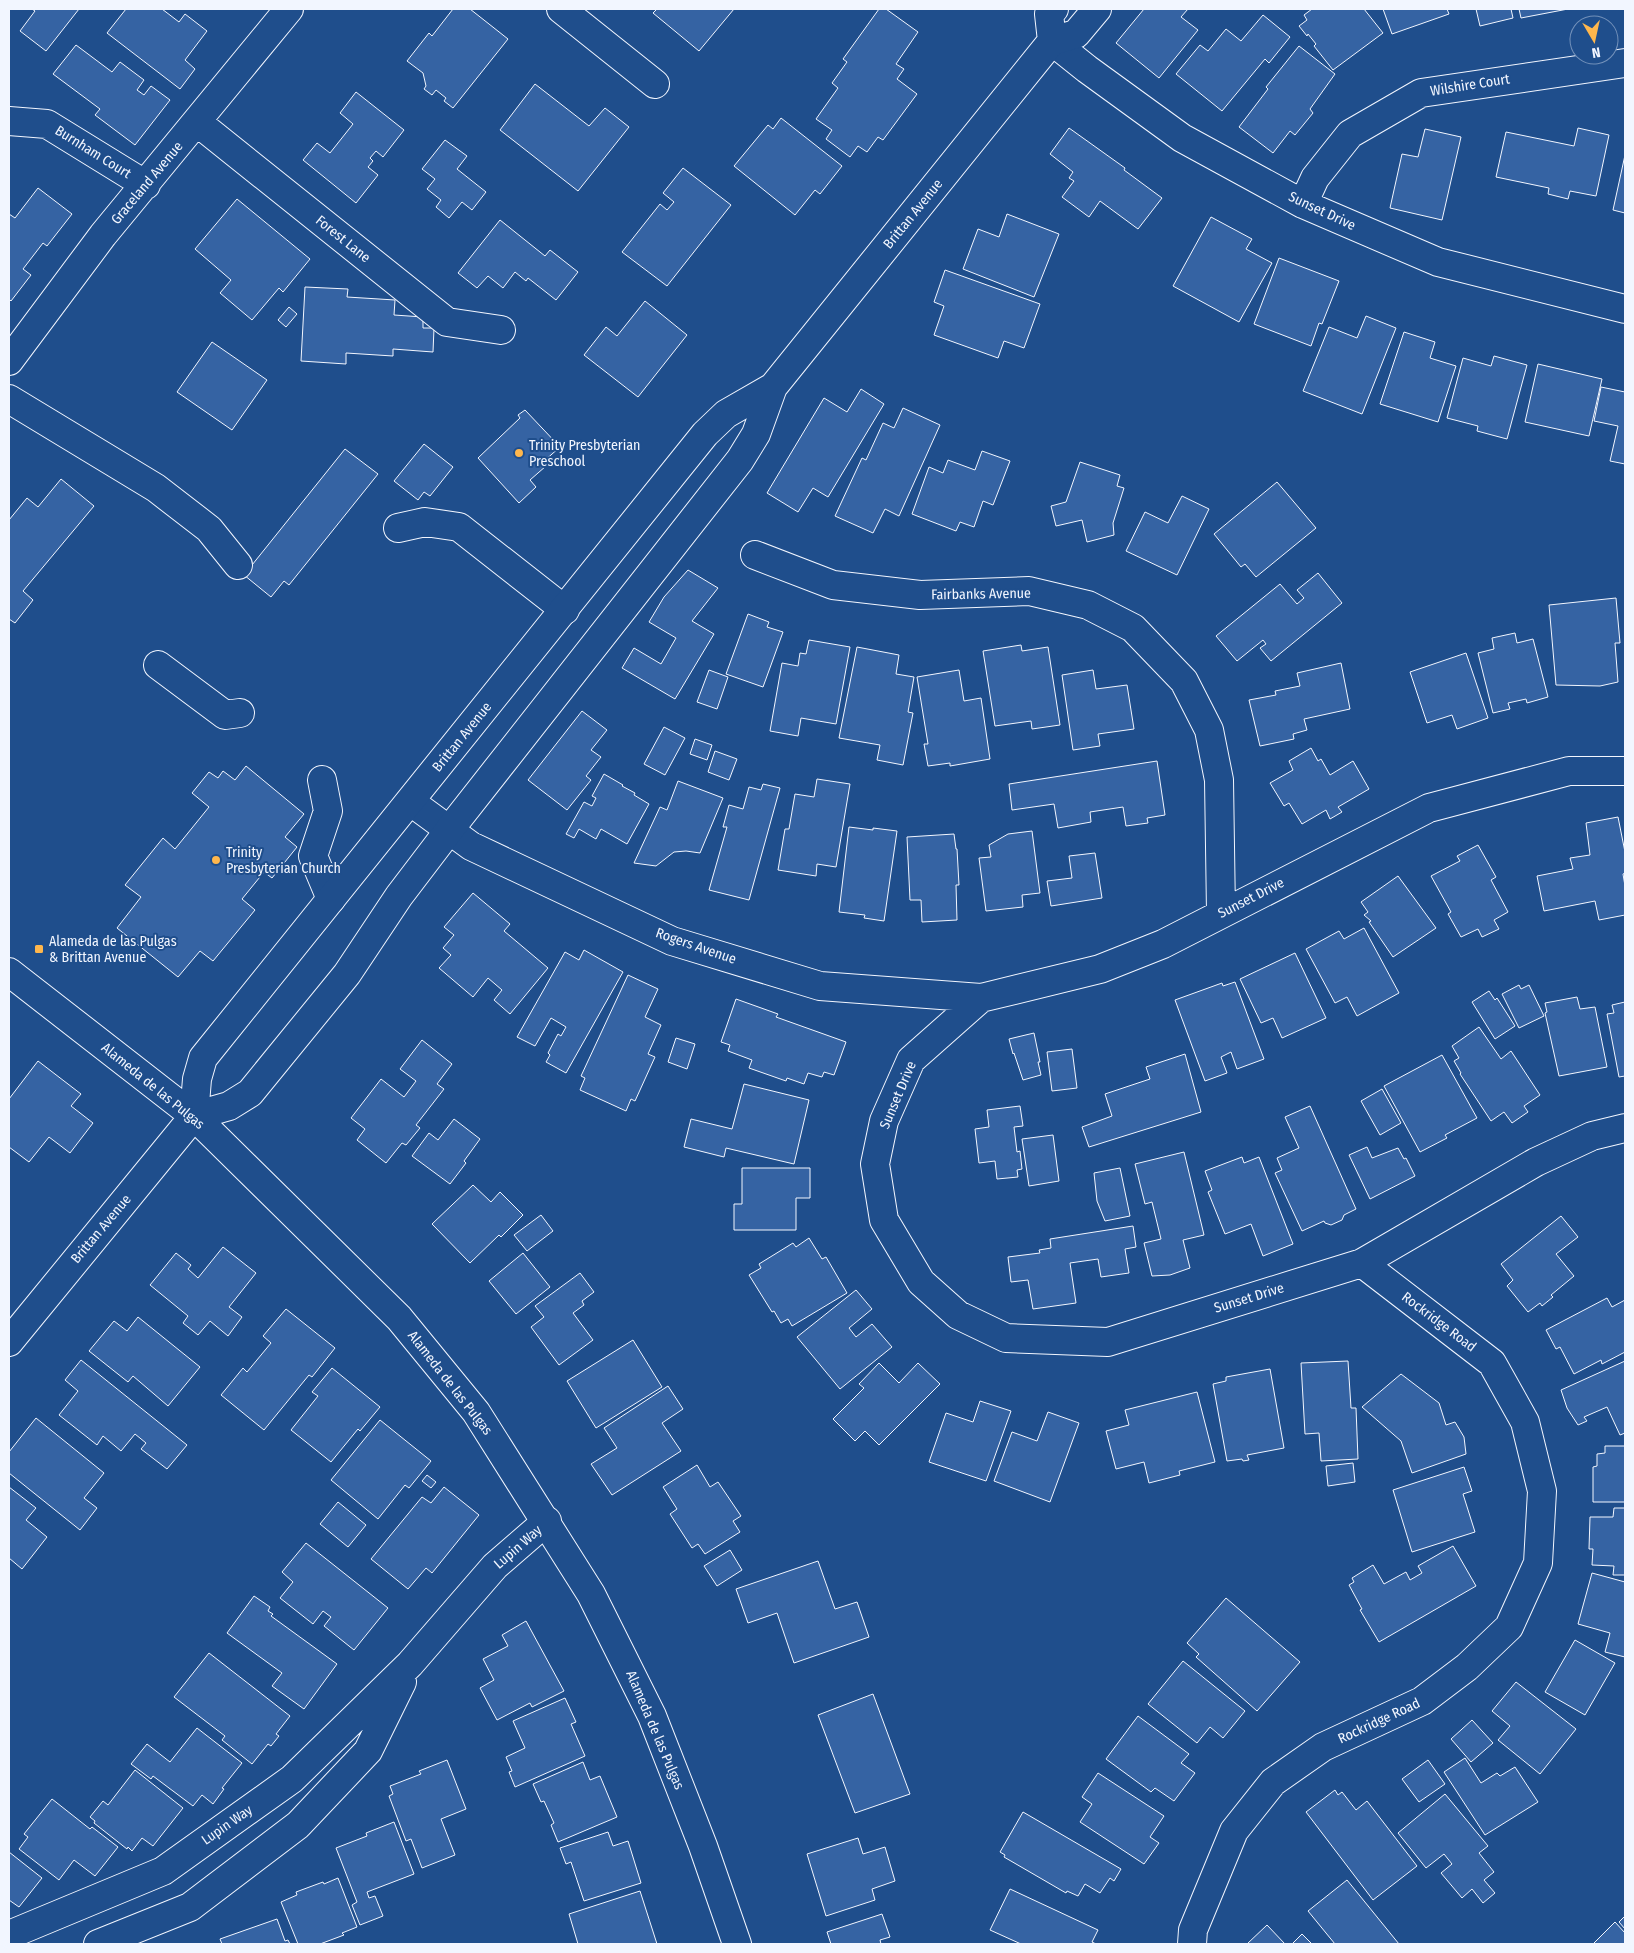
<svg xmlns="http://www.w3.org/2000/svg" width="1634" height="1953" font-family="'Fira Sans Condensed',sans-serif">
<style>
.building{fill:#3563a3;stroke:#f2f6ff}
.lines{fill:none;stroke-linecap:round;stroke-linejoin:round}
.minor-casing{stroke:#f2f6ff;stroke-width:30}
.major-casing{stroke:#f2f6ff;stroke-width:30}
.minor{stroke:#1f4e8c;stroke-width:28}
.major{stroke:#1f4e8c;stroke-width:28}
.poi-dot{fill:#ffb74d;stroke:#1f4e8c;stroke-width:2}
.labels{text-anchor:middle;dominant-baseline:central;stroke-width:4;stroke-linejoin:round;paint-order:stroke}
.street-label{font-size:14px;fill:#f2f6ff;stroke:#1f4e8c}
.poi-label{font-size:14px;fill:#f2f6ff;stroke:#1f4e8c;text-anchor:start}
</style>
<rect width="100%" height="100%" fill="#1f4e8c"/>
<path class="building" d="M32 9H79L46 51 20 31 35 11Z
M126 9H162L179 22 185 14 207 31 185 60 195 69 180 89 107 33Z
M453 9H470L508 39 453 108 444 101 446 98 436 90 432 95 424 89 426 86 423 73 407 61 429 33 432 36Z
M657 9H734L699 51 653 13Z
M879 9H886L918 32 896 64 904 69 897 79 917 94 883 140 878 137 867 152 858 146 850 157 826 139 832 130 816 119 838 88 832 83 847 62 843 59Z
M1144 9H1188L1181 17 1198 30 1159 78 1116 43Z
M1312 9H1364L1383 33 1333 70 1314 46 1316 44 1308 34 1307 36 1299 26 1307 20 1304 15Z
M1383 9H1447L1449 14 1392 34Z
M1476 9H1511L1513 18 1480 26Z
M1519 9H1568L1521 18Z
M1263 15 1290 37 1269 63 1265 59 1222 111 1176 74 1200 45 1208 51 1226 29 1241 41Z
M76 45 112 72 120 62 144 80 137 90 144 95 151 86 170 100 135 145 95 115 100 109 53 74Z
M1299 46 1335 74 1310 109 1313 113 1295 135 1290 131 1273 153 1239 127 1268 89 1266 87Z
M535 84 589 126 605 108 629 127 578 191 500 130Z
M356 92 404 130 383 157 376 151 370 158 373 161 368 167 378 175 356 203 303 160 317 143 330 153 353 124 340 113Z
M781 118 842 166 820 194 815 190 795 215 734 166 768 125 773 129Z
M1069 128 1125 168 1124 170 1162 198 1138 229 1100 201 1089 217 1062 197 1074 181 1069 178 1073 172 1050 154Z
M1578 128 1609 135 1596 196 1570 191 1568 199 1548 194 1549 188 1496 177 1506 132 1574 146Z
M1425 129 1461 137 1442 220 1390 208 1402 154 1418 157Z
M445 140 467 156 457 169 486 192 472 210 462 202 449 218 436 207 441 200 427 189 435 179 422 169Z
M1625 155V213L1613 210Z
M683 168 731 205 667 286 622 252 660 204 667 210 674 202 663 193Z
M38 188 72 214 47 246 43 243 23 269 31 275 11 301 9 299V214L15 218Z
M237 199 310 259 283 292 279 288 252 320 220 293 231 280 195 249Z
M1007 214 1059 234 1034 297 963 269 978 229 999 237Z
M1211 217 1252 239 1246 249 1272 263 1239 322 1173 286Z
M500 220 545 256 550 250 578 272 556 300 528 278 526 281 515 272 503 288 488 276 477 288 458 273Z
M1279 258 1339 281 1322 324 1319 323 1311 346 1254 324Z
M945 270 1040 304 1024 348 1004 341 998 358 934 335 944 306 934 302Z
M305 287 348 289 347 297 395 300 394 315 423 317V328H434L433 352 393 349V356L346 353V364L301 361Z
M645 301 687 335 638 397 584 355 606 327 617 336Z
M289 307 297 314 286 327 278 320Z
M1366 316 1396 328 1362 414 1303 391 1329 327 1357 338Z
M1404 332 1435 342 1430 358 1456 366 1438 422 1380 404Z
M212 342 267 380 232 430 177 392Z
M1494 356 1527 365 1507 439 1477 431 1478 426 1447 418 1463 358 1491 366Z
M1538 364 1602 379 1589 436 1525 422Z
M1601 387 1625 392V464L1610 461 1618 426 1594 421Z
M861 389 884 404 828 497 813 488 798 512 767 493 824 398 847 412Z
M903 408 940 425 899 516 885 509 873 533 835 516 862 458 866 460 883 423 894 428Z
M525 410 560 447 543 462 546 466 530 480 536 487 519 503 478 458 520 418 518 415Z
M424 444 453 467 430 496 424 492 418 500 394 481Z
M345 449 378 474 289 585 284 581 271 597 244 575Z
M982 451 1010 461 993 505 983 501 974 527 960 522 956 531 912 514 929 467 943 473 948 460 975 470Z
M1080 462 1120 475 1117 486 1124 488 1113 523 1114 535 1087 542 1082 520 1056 526 1051 506 1066 502Z
M61 479 94 506 23 591 33 600 15 623 9 619V520L27 498 38 507Z
M1277 482 1316 528 1256 577 1245 564 1241 567 1214 534Z
M1182 496 1209 509 1177 575 1126 551 1145 512 1168 523Z
M688 570 718 588 692 621 714 634 675 699 622 668 634 648 661 664 676 638 649 622 664 597Z
M1318 573 1342 603 1271 661 1260 648 1266 644 1263 640 1237 661 1216 636 1280 584 1297 604 1304 598 1297 590Z
M1616 598 1620 643H1615L1618 682 1600 686 1556 685 1549 605Z
M748 614 769 622 767 627 783 632 763 687 726 674Z
M1515 633 1517 643 1533 639 1548 697 1527 703 1526 699 1508 703 1510 709 1493 713 1478 653 1494 649 1492 638Z
M809 640 850 647 836 724 801 718 798 736 770 731 782 663 798 666 800 653 806 654Z
M1021 645 1022 651 1048 647 1060 725 1032 729 1031 721 995 726 983 651Z
M857 647 899 655 896 674 914 677 908 712 913 713 903 765 877 760 880 745 839 738Z
M1466 653 1488 718 1457 729 1452 715 1427 723 1410 672Z
M1341 663 1350 709 1304 719 1307 730 1293 734 1294 739 1260 746 1249 700 1276 695 1275 691 1300 686 1297 673Z
M709 670 728 677 717 709 697 702Z
M959 670 964 701 981 698 990 759 950 766V763L928 766 924 744H928L917 677Z
M1093 670 1096 689 1127 685 1134 729 1098 734 1100 746 1073 750 1062 675Z
M582 711 607 730 591 750 601 757 586 776 591 780 567 810 528 780Z
M664 727 685 738 665 775 644 764Z
M695 739 712 745 707 760 690 754Z
M1311 748 1318 761 1321 759 1330 775 1353 761 1369 789 1338 807 1342 812 1330 819 1326 810 1302 824 1289 803 1284 806 1270 783 1293 770 1289 761Z
M715 751 737 759 729 780 708 772Z
M1157 761 1165 815 1147 818 1148 823 1126 826 1123 807 1090 812 1091 822 1058 828 1054 804 1012 810 1009 784Z
M246 766 304 814 285 837 297 847 272 878 264 872 242 899 255 910 213 961 200 951 178 977 117 928 141 897 125 885 163 838 175 849 209 807 192 793 209 772 218 778 223 771 235 780Z
M604 774 623 785 622 786 635 793 634 795 649 804 627 844 601 829 596 839 579 829 574 838 566 834 584 802 592 806 596 798 592 796Z
M817 779 850 784 836 867 817 864 816 876 778 870 785 829H789L795 794 814 797Z
M678 781 723 798 700 853 686 851 674 852 656 866 634 863 660 807 667 810Z
M763 784 780 788 749 900 709 890 727 827H723L729 805 743 809 749 787 761 790Z
M1618 817 1625 852V873L1623 874 1625 886V915L1599 920 1595 901 1544 911 1537 876 1573 869 1570 858 1590 855 1586 823Z
M849 827 873 830V828L897 831 884 921 864 918 865 915 839 912Z
M1032 831 1040 893 1022 895 1023 907 986 911 979 858 991 857 989 845 1008 834Z
M954 834 956 849H957L959 885H956L957 920 922 922 921 900H910L907 837Z
M1478 845 1496 877 1491 880 1508 912 1494 920 1499 929 1482 937 1478 929 1461 937 1448 914 1451 912 1431 876 1460 861 1457 856Z
M1095 853 1102 898 1051 906 1047 881 1072 878 1069 856Z
M1398 876 1436 928 1393 957 1369 922 1371 921 1364 915 1368 912 1361 902Z
M473 893 510 924 504 931 548 968 510 1014 494 1000 502 990 488 978 473 997 439 968 451 955 443 948 454 935 444 927Z
M1364 928 1399 993 1357 1016 1347 997 1335 1003 1306 949 1339 931 1344 939Z
M584 950 623 972 566 1073 546 1062 550 1055 548 1053 558 1034 561 1036 566 1027 551 1018 535 1046 517 1037 565 952 579 960Z
M1295 953 1326 1018 1282 1038 1273 1018 1261 1023 1240 979Z
M628 975 658 989 645 1017 661 1025 648 1054 655 1057 635 1101 631 1099 626 1111 580 1090 585 1078 581 1076Z
M1235 982 1264 1059 1237 1069 1231 1052 1221 1057 1227 1073 1205 1081 1175 1000 1222 983 1223 986Z
M1519 985 1521 989 1529 985 1544 1016 1519 1028 1502 994Z
M1489 991 1495 1000 1497 998 1515 1026 1495 1039 1472 1002Z
M1577 997 1580 1009 1595 1007 1607 1067 1559 1076 1545 1013 1547 1012 1545 1003Z
M736 999 778 1014 776 1017 846 1042 834 1075 824 1072 822 1077 808 1073 804 1084 787 1078 786 1081 749 1068 752 1060 728 1051 730 1045 721 1042Z
M1625 1002V1076L1619 1077 1607 1014 1614 1013 1612 1005Z
M1479 1027 1501 1059 1511 1051 1540 1095 1524 1106 1528 1112 1512 1123 1504 1112 1491 1121 1460 1074 1461 1073 1454 1061 1459 1058 1452 1046Z
M1034 1033 1040 1062H1038L1041 1075 1023 1080 1014 1053 1013 1054 1009 1039Z
M676 1038 695 1044 687 1069 668 1062Z
M422 1040 452 1064 437 1084 444 1089 416 1125 420 1128 406 1145 402 1143 386 1163 357 1140 365 1129 351 1118 381 1079 404 1097 416 1081 400 1069Z
M1072 1049 1077 1088 1052 1091 1047 1052Z
M1185 1054 1201 1112 1089 1147 1082 1127 1112 1116 1105 1094 1150 1079 1146 1067Z
M1442 1055 1477 1118 1445 1135 1447 1138 1420 1152 1384 1086Z
M38 1061 81 1094 71 1106 93 1123 70 1153 49 1137 29 1162 9 1147V1099Z
M744 1084 809 1100 794 1164 726 1148 724 1157 684 1147 691 1119 732 1129Z
M1382 1089 1401 1123 1380 1135 1361 1101Z
M1020 1106 1023 1126 1014 1127 1017 1152 1020 1151 1022 1169 1017 1170 1018 1177 997 1179 995 1161 979 1163 975 1129 989 1127 987 1110Z
M1310 1106 1356 1209 1344 1215 1342 1220 1331 1225 1325 1223 1324 1221 1302 1231 1275 1173 1282 1170 1277 1158 1299 1148 1285 1117Z
M454 1119 480 1139 464 1161 466 1163 450 1184 412 1156 429 1133 438 1140Z
M1053 1135 1059 1181 1029 1186 1022 1139Z
M1367 1147 1372 1158 1398 1148 1404 1159 1406 1158 1415 1176 1370 1199 1349 1155Z
M1184 1152 1204 1235 1183 1240 1190 1268 1170 1275 1152 1276 1144 1243 1161 1239 1152 1202 1145 1204 1135 1164Z
M1242 1157 1244 1163 1259 1157 1293 1244 1263 1256 1251 1224 1225 1234 1208 1192 1212 1190 1205 1171Z
M742 1168H810V1198H796V1230H734V1204H742Z
M1120 1168 1130 1216 1105 1221 1097 1201 1094 1173Z
M473 1185 491 1202 500 1192 523 1215 501 1237 499 1235 470 1263 432 1224Z
M541 1215 553 1231 527 1251 514 1235Z
M1561 1216 1578 1237 1556 1254 1574 1276 1551 1295 1553 1297 1542 1306 1540 1303 1528 1312 1507 1286 1513 1280 1501 1264Z
M1133 1226 1136 1247 1125 1249 1129 1273 1101 1277 1098 1259 1070 1263 1076 1303 1033 1309 1028 1280 1011 1282 1008 1257 1040 1253 1039 1250 1051 1248 1050 1239Z
M809 1238 822 1259 826 1257 847 1293 792 1326 788 1319 781 1323 774 1311 772 1312 749 1275 761 1268 759 1264 793 1243 796 1247Z
M223 1247 256 1273 229 1307 242 1317 228 1336 210 1321 198 1335 183 1323 188 1316 150 1285 176 1253 191 1265 188 1269 198 1278Z
M523 1253 550 1287 516 1314 489 1281Z
M580 1273 594 1292 582 1301 584 1305 573 1313 593 1340 559 1365 531 1327 544 1317 535 1306Z
M856 1290 872 1309 849 1328 856 1337 872 1324 892 1347 840 1389 797 1337Z
M1607 1298 1612 1307 1625 1300V1352L1602 1364 1601 1360 1574 1374 1560 1347 1556 1349 1546 1330Z
M286 1309 335 1348 312 1377 309 1375 264 1430 221 1395 243 1368 247 1372 271 1343 263 1336Z
M138 1317 200 1367 168 1406 133 1376 128 1382 89 1351 114 1321 127 1331Z
M633 1340 662 1387 596 1428 567 1381Z
M81 1360 187 1445 167 1469 141 1449 146 1443 135 1434 121 1451 103 1436 97 1445 59 1415 78 1391 65 1380Z
M1348 1361 1351 1408H1356L1358 1459 1321 1461 1319 1433 1305 1434 1301 1363Z
M1625 1361V1433L1620 1435 1607 1407 1584 1417 1587 1421 1578 1425 1567 1408 1561 1390Z
M879 1363 899 1383 918 1363 940 1384 879 1445 865 1431 855 1441 833 1419 864 1388 859 1384Z
M332 1368 380 1407 360 1431 358 1429 331 1462 291 1430 318 1396 312 1392Z
M1270 1369 1284 1448 1247 1455 1249 1460 1243 1461 1242 1459 1227 1461 1213 1384 1226 1381V1377Z
M1401 1374 1439 1403 1446 1425 1455 1422 1464 1437 1466 1454 1412 1473 1401 1441 1362 1407Z
M668 1386 683 1409 662 1423 681 1451 612 1495 591 1464 617 1448 604 1428Z
M1197 1392 1215 1462 1179 1471 1180 1475 1149 1483 1144 1462 1116 1469 1106 1431 1129 1425 1125 1410Z
M980 1401 1011 1411 986 1481 929 1462 946 1413 973 1422Z
M1048 1412 1079 1423 1050 1502 994 1481 1012 1432 1037 1441Z
M36 1418 104 1473 84 1498 97 1508 80 1530 9 1473V1452Z
M380 1420 431 1461 409 1488 405 1485 378 1519 331 1480Z
M1605 1446H1625V1502H1593V1467L1597 1466V1454L1605 1453Z
M1353 1463 1355 1482 1328 1486 1326 1466Z
M697 1465 710 1487 718 1482 741 1516 733 1521 740 1532 705 1554 698 1544 692 1548 670 1514 677 1509 663 1487Z
M1464 1467 1472 1491 1463 1494 1475 1532 1412 1552 1393 1490Z
M427 1475 436 1482 431 1488 422 1481Z
M9 1487 36 1508 26 1520 47 1537 22 1569 9 1558Z
M444 1487 479 1515 432 1573 426 1568 408 1589 371 1559 422 1497 431 1503Z
M338 1502 366 1525 348 1547 320 1524Z
M1614 1508H1625V1575H1613L1614 1566 1592 1565 1593 1549H1589L1590 1517H1613Z
M306 1543 388 1608 354 1650 324 1626 331 1617 323 1611 313 1624 280 1598 293 1582 282 1572Z
M1453 1546 1476 1586 1379 1642 1360 1610 1362 1609 1349 1585 1354 1582 1352 1578 1373 1565 1384 1584 1406 1572 1410 1580 1422 1573 1418 1566Z
M730 1550 742 1570 717 1586 704 1566Z
M818 1561 835 1609 857 1602 869 1637 794 1663 777 1613 748 1623 736 1589Z
M1592 1573 1625 1582V1657L1605 1652 1610 1633 1578 1624Z
M254 1596 270 1607 268 1611 273 1614 271 1616 337 1664 304 1709 272 1686 282 1673 227 1633Z
M1226 1598 1300 1662 1257 1711 1196 1657 1199 1654 1187 1643Z
M526 1621 564 1691 532 1707 530 1703 497 1720 480 1688 494 1680 483 1659 508 1646 502 1635Z
M1575 1640 1615 1663 1585 1715 1545 1692Z
M209 1653 290 1716 276 1734 279 1736 271 1746 268 1744 252 1764 222 1740 225 1736 174 1697Z
M1183 1661 1245 1711 1223 1738 1210 1727 1197 1743 1148 1704Z
M1516 1682 1576 1729 1540 1774 1498 1740 1510 1726 1492 1711Z
M873 1694 910 1794 855 1813 818 1715Z
M565 1698 576 1722 571 1724 585 1756 515 1787 509 1772 512 1771 506 1757 525 1748 513 1721Z
M1138 1716 1189 1754 1181 1763 1195 1773 1174 1801 1155 1788 1151 1792 1106 1759Z
M1472 1720 1493 1743 1471 1762 1451 1739Z
M197 1728 242 1763 222 1788 224 1789 213 1804 202 1795 193 1806 153 1776 151 1779 131 1764 147 1744 170 1762Z
M1465 1758 1481 1783 1497 1773 1500 1776 1515 1767 1538 1802 1485 1835 1444 1772Z
M447 1760 466 1809 441 1819 455 1855 422 1868 411 1839 406 1841 389 1796 393 1794 390 1786 421 1774 419 1771Z
M1428 1760 1445 1784 1419 1802 1402 1779Z
M583 1762 590 1780 600 1776 617 1817 558 1842 551 1825 554 1823 544 1801 541 1802 533 1784Z
M135 1770 183 1808 153 1846 142 1838 132 1851 128 1847 127 1849 94 1823 95 1821 90 1817 103 1801 108 1805Z
M1098 1773 1164 1816 1150 1837 1159 1843 1144 1864 1080 1822 1092 1804 1082 1797Z
M1335 1790 1338 1795 1342 1792 1356 1810 1367 1801 1417 1866 1373 1900 1306 1812Z
M1445 1794 1488 1846 1479 1853 1494 1872 1484 1880 1495 1893 1483 1903 1472 1889 1462 1898 1441 1873 1452 1864 1444 1854 1426 1868 1398 1833Z
M52 1799 90 1829 92 1827 118 1847 95 1876 74 1860 59 1880 19 1849 28 1837 24 1834Z
M1023 1812 1121 1869 1114 1881 1110 1878 1100 1893 1085 1884 1078 1896 1067 1891 1066 1893 1004 1857 1005 1855 1000 1852Z
M394 1822 414 1874 367 1892 369 1898 375 1896 383 1916 360 1925 352 1905 357 1902 336 1848 367 1836 366 1833Z
M608 1832 613 1846 628 1841 641 1883 584 1901 571 1862 566 1864 560 1848Z
M858 1838 863 1854 885 1847 895 1881 872 1889 875 1900 826 1916 807 1854Z
M9 1852 42 1878 19 1907 9 1900Z
M338 1878 357 1927 342 1933 344 1935 320 1944H298L281 1902 297 1895 296 1892 323 1882 324 1884Z
M1347 1880 1399 1944H1335L1308 1911Z
M1010 1889 1098 1930 1092 1942 1096 1944H1021L990 1930Z
M640 1891 657 1944H578L569 1914Z
M882 1914 890 1937 880 1940 881 1944H831L827 1932Z
M1625 1916V1929L1619 1922Z
M277 1919 285 1941 288 1940 290 1944H222L220 1939Z
M1615 1922 1625 1933V1944H1593Z
M1267 1925 1285 1944H1247Z
M1302 1934 1312 1944H1292Z"/>
<g class="lines">
<g class="minor-casing">
<path id="minor" d="M561 9 655 84
M1052 41 1087 69 1182 138 1303 204 1438 262 1625 309
M9 121 47 124 146 185
M197 122 447 322 501 330
M1303 204 1315 178 1350 134 1421 93 1625 63
M9 361 103 235 289 9
M9 399 156 488 209 529 238 565
M398 528 425 522 459 527 565 610
M755 555 833 585 920 595 1029 591 1088 605 1133 628 1184 681 1209 730 1219 780 1221 913
M158 665 225 715 240 713
M1625 771H1569L1429 808 1163 944 1100 969 981 998 911 1060 884 1121 875 1164 884 1220 921 1282 958 1315 1006 1338 1108 1342 1362 1263 1536 1162 1592 1136 1625 1128
M322 780 328 811 313 856 331 899
M411 802 471 846 672 941 820 986 981 998
M9 1935 163 1871 292 1779 410 1664 495 1566 547 1521
M98 1944 190 1907 298 1825 368 1751 402 1682
M1192 1944 1193 1930 1234 1831 1273 1782 1323 1747 1422 1701 1467 1667 1509 1627 1538 1563 1542 1491 1525 1422 1492 1363 1362 1263"/>
</g>
<g class="major-casing">
<path id="major" d="M1052 41 1049 14 1054 9
M9 972 194 1116 399 1318 476 1412 591 1594 652 1716 703 1846 737 1944
M194 1116 197 1079 203 1058 705 434 726 414 773 387
M9 1342 194 1116 229 1106 250 1093 347 974 399 896 450 829 740 460 756 434 773 387 1052 41 1076 34 1097 9"/>
</g>
<use href="#minor" class="minor"/>
<use href="#major" class="major"/>
</g>
<g class="poi-dot">
<circle cx="519" cy="453" r="5"/>
<circle cx="216" cy="860" r="5"/>
<rect x="34" y="944" width="10" height="10" rx="2.5"/>
</g>
<g class="labels">
<g class="street-label">
<text transform="translate(1470 85) rotate(-9)">Wilshire Court</text>
<text transform="translate(93 152) rotate(32)">Burnham Court</text>
<text transform="translate(147 183) rotate(-50)">Graceland Avenue</text>
<text transform="translate(1322 211) rotate(25)">Sunset Drive</text>
<text transform="translate(913 214) rotate(-51)">Brittan Avenue</text>
<text transform="translate(343 239) rotate(39)">Forest Lane</text>
<text transform="translate(981 594) rotate(-1)">Fairbanks Avenue</text>
<text transform="translate(462 737) rotate(-51)">Brittan Avenue</text>
<text transform="translate(1251 898) rotate(-27)">Sunset Drive</text>
<text transform="translate(696 946) rotate(19)">Rogers Avenue</text>
<text transform="translate(153 1086) rotate(39)">Alameda de las Pulgas</text>
<text transform="translate(898 1095) rotate(-67)">Sunset Drive</text>
<text transform="translate(101 1229) rotate(-50)">Brittan Avenue</text>
<text transform="translate(1249 1298) rotate(-17)">Sunset Drive</text>
<text transform="translate(1439 1322) rotate(37)">Rockridge Road</text>
<text transform="translate(450 1383) rotate(52)">Alameda de las Pulgas</text>
<text transform="translate(518 1547) rotate(-41)">Lupin Way</text>
<text transform="translate(1379 1721) rotate(-25)">Rockridge Road</text>
<text transform="translate(655 1730) rotate(67)">Alameda de las Pulgas</text>
<text transform="translate(227 1825) rotate(-35)">Lupin Way</text>
</g>
<g class="poi-label">
<text x="529" y="445">Trinity Presbyterian<tspan x="529" dy="16">Preschool</tspan></text>
<text x="226" y="852">Trinity<tspan x="226" dy="16">Presbyterian Church</tspan></text>
<text x="49" y="941">Alameda de las Pulgas<tspan x="49" dy="16">&amp; Brittan Avenue</tspan></text>
</g>
</g>
<rect width="1634" height="1953" fill="none" stroke="#f2f6ff" stroke-width="20"/>
<g transform="translate(1594 40) rotate(171)"><circle r="24" fill="#1f4e8c" stroke="#7391ba"/>
<path d="M0-4L9 19L0 12L-9 19Z" fill="#ffb74d"/>
<text y="-8" font-size="14" font-weight="bold" text-anchor="middle" fill="#f2f6ff">N</text>
</g>
</svg>
